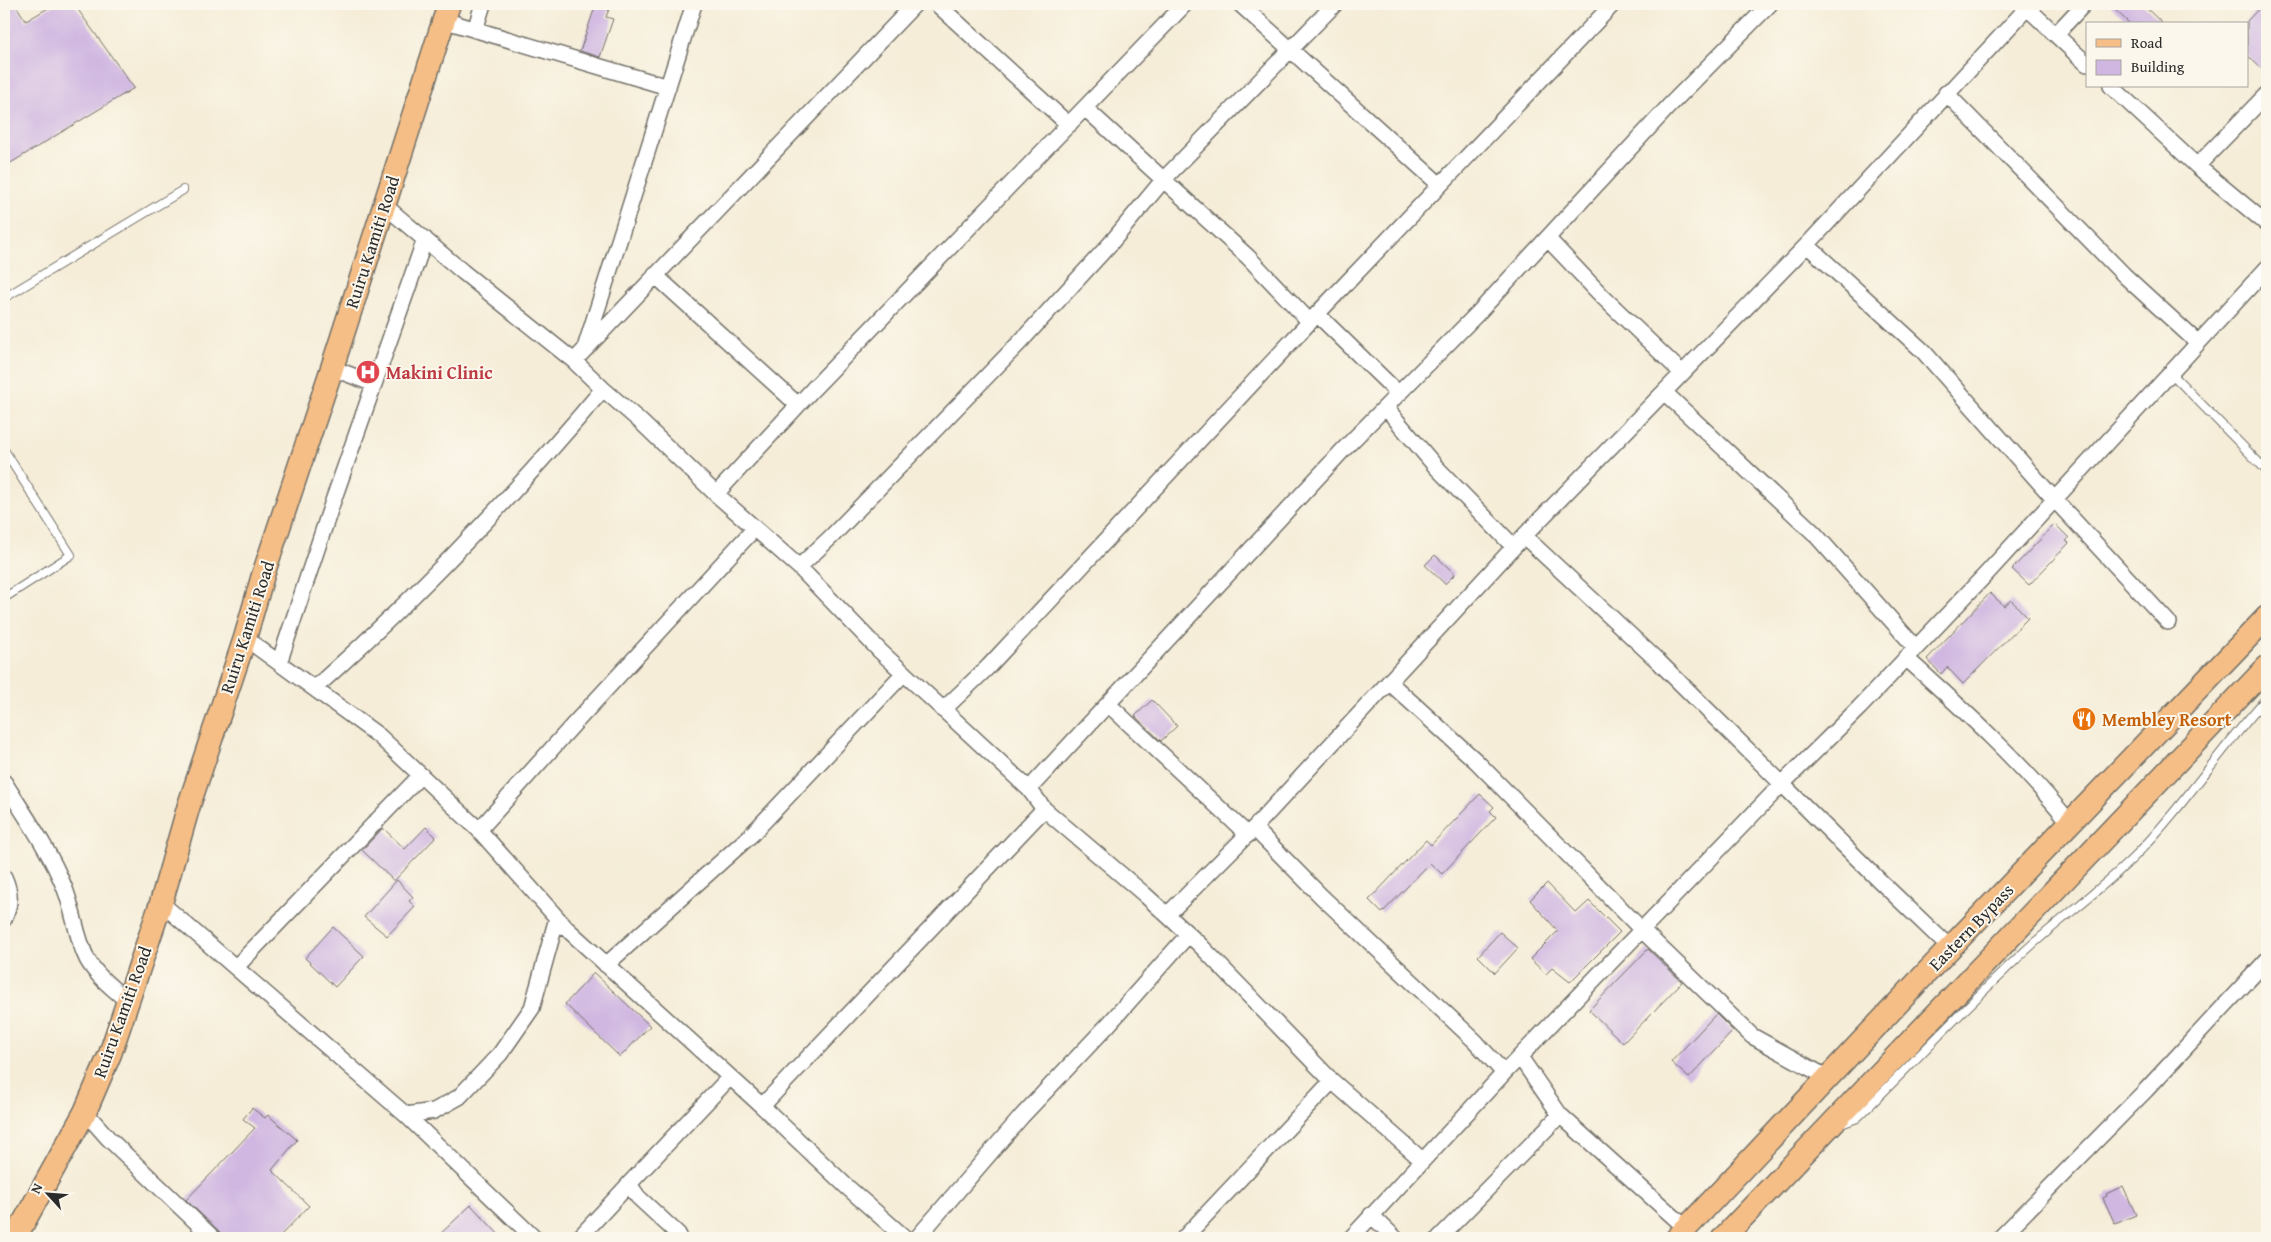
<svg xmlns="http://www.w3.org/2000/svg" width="2271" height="1242" font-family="'Gentium Book Plus',serif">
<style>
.building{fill:#d0b7e1}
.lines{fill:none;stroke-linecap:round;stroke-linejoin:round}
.lane-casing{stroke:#726f68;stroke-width:10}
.street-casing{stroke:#726f68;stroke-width:18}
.primary-casing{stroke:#726f68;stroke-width:25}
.lane{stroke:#fff;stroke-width:8}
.street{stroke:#fff;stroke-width:15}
.primary{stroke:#f5be86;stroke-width:22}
.labels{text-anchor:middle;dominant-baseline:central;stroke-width:4;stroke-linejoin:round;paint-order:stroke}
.street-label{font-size:18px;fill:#2b2b2b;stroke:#fbf7ec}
.health-label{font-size:18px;font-weight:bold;fill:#be3a42;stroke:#fbf7ec;text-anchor:start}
.food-label{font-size:18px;font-weight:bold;fill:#c56008;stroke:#fbf7ec;text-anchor:start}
</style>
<rect width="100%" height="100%" fill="#fbf7ec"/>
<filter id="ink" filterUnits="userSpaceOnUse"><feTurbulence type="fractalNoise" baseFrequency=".02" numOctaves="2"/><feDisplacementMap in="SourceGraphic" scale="10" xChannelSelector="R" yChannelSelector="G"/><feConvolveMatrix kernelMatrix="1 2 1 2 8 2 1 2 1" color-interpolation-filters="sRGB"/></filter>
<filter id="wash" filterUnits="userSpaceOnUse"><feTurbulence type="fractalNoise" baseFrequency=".0096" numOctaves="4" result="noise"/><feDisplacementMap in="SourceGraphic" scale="20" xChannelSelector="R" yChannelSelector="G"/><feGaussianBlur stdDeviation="1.12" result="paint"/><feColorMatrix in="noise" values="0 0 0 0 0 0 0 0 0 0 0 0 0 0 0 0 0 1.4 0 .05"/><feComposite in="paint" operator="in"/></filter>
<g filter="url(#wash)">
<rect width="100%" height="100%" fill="#f5edd8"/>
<g id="blocks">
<path class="building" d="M4 4H15L26 21 55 4H74L134 88 4 167Z
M596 4H611L606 17 613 19 600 57 580 51Z
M2109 4H2142L2163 24H2130Z
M2263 4H2267V74L2247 55V21Z
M2055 524 2069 538 2066 541 2069 543 2029 585 2012 569Z
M1435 555 1455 574 1445 584 1425 565Z
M1990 593 2004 606 2011 600 2028 618 1963 684 1947 667 1941 674 1927 659Z
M1152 700 1177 726 1161 741 1135 716Z
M1480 794 1494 807 1490 811 1496 817 1442 874 1430 863 1382 913 1369 900 1426 840 1431 845Z
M426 827 436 837 394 881 362 850 383 828 405 849Z
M397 880 413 897 409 901 415 907 387 936 364 917Z
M1547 883 1576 913 1589 901 1620 932 1570 982 1552 968 1546 974 1530 959 1558 931 1530 900Z
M333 927 364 956 335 987 305 958Z
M1500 932 1518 948 1495 973 1478 956Z
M1648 949 1682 982 1623 1043 1589 1010Z
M594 973 650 1026 620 1057 565 1004Z
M1716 1014 1733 1031 1689 1078 1671 1062Z
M252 1108 265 1118 268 1115 297 1140 272 1170 309 1206 278 1238H223L219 1231 186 1200 255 1128 243 1119Z
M2123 1186 2136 1215 2115 1224 2103 1198 2107 1196 2106 1194Z
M471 1205 502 1238H436Z"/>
</g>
</g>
<g filter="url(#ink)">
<use href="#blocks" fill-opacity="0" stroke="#726f68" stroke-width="1"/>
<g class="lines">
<g class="lane-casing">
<path id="lane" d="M4 298 183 190
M2171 373 2267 471
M4 450 71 555 4 598
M1841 1124 1857 1118C1913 1063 1967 1005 2024 952 2060 919 2101 890 2136 855 2184 806 2221 748 2267 698"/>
</g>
<g class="street-casing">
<path id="street" d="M937 4 1069 125
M1240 4 1440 185
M2023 4 2087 64
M443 20 668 87
M475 30 483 4
M2056 34 2084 4
M2111 86 2197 166 2267 224
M1946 93 2125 276 2198 343
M1085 108 1248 257 1310 322
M2197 166 2267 94
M384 205 463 272 574 361 603 389 641 422 716 494 799 567 880 651 1029 789 1044 809 1144 894 1199 944 1332 1081 1422 1160
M1548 239 1603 297 1682 373
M1807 245 1923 351 2054 499 2168 622
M655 275 798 405
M1317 314 1399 394
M586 345 694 4
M574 361 915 4
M332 368 374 384
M1664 392 1814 533 1916 648
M1386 408 1436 467 1514 547
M716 494 813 389 1185 4
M1524 536 1659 662 1880 881 1950 948
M799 567 831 537 1022 340 1110 244 1164 179 1335 4
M245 638 379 736 479 830 566 928 762 1106 846 1186 905 1238
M1906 658C1964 710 2021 762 2070 823
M279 663 333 501 425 239
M1389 682 1476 761 1642 930 1752 1036 1828 1078
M315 688C418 596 514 495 603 389
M1108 704 1248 835
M943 710 988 667 1317 314 1613 4
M4 782C26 817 50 851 65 889 74 912 76 937 87 959 96 976 113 988 127 1001
M1029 789 1343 450 1479 312 1669 106 1770 4
M1254 828 1322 897 1475 1041 1504 1073
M479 830 574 724 755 528
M4 877C11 893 11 903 4 919
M161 903 406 1115 534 1238
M1167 915 1254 828 1524 536 1807 245 2027 8
M606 965 751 835 904 673
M236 967 421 775
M1520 1057 1560 1115 1686 1228
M762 1106 1044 809
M85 1112 108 1138 213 1238
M406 1115 434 1111 459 1097 500 1054 532 1008 557 918
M1371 1215 1395 1238
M579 1238 629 1184
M680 1238 678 1234 638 1197 629 1184 730 1077
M917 1238 1022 1116 1108 1025 1188 935
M1184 1238 1332 1081
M1351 1238 1504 1073 1782 784 1859 708 1988 572 2267 268
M1439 1238 1560 1115
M2000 1238 2146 1090 2267 960"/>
</g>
<g class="primary-casing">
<path id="primary" d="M15 1238 85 1112 110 1054 161 903 189 805 245 638 263 575 332 368 449 4
M1677 1238 1929 970 2267 617
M1723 1238 2267 667"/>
</g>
<use href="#lane" class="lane"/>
<use href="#street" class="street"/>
<use href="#primary" class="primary"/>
</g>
</g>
<defs>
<g id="hospital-disc" transform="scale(1.25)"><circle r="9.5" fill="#e0444e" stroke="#fbf7ec"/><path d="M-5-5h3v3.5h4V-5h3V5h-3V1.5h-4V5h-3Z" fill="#fff"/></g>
<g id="restaurant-disc" transform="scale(1.25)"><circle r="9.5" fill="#e8710a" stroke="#fbf7ec"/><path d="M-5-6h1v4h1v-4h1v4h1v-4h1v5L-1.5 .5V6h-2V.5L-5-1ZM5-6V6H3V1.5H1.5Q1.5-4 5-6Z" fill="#fff"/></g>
</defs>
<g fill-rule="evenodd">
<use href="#hospital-disc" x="368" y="372"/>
<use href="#restaurant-disc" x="2084" y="719"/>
</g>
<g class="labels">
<g class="street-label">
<text transform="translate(372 242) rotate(-72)">Ruiru Kamiti Road</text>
<text transform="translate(247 627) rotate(-72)">Ruiru Kamiti Road</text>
<text transform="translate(1971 927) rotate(-46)">Eastern Bypass</text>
<text transform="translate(122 1012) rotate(-70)">Ruiru Kamiti Road</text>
</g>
<g class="health-label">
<text x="386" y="372">Makini Clinic</text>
</g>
<g class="food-label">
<text x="2102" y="719">Membley Resort</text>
</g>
</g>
<rect width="2271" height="1242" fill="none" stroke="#fbf7ec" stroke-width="20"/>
<rect x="2086" y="22" width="162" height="65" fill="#fbf7ec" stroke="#a8a59f"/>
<rect x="2096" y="39" width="25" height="8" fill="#f5be86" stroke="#a8a59f"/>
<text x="2131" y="48" font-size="15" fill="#2b2b2b">Road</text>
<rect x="2096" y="60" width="25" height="15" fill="#d0b7e1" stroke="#a8a59f"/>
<text x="2131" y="72" font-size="15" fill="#2b2b2b">Building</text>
<g transform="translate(48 1194) rotate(296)" stroke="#fbf7ec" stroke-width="4" paint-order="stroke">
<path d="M0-4L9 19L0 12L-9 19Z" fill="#2b2b2b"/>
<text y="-8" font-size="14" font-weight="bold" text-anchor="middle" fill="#2b2b2b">N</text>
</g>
</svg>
